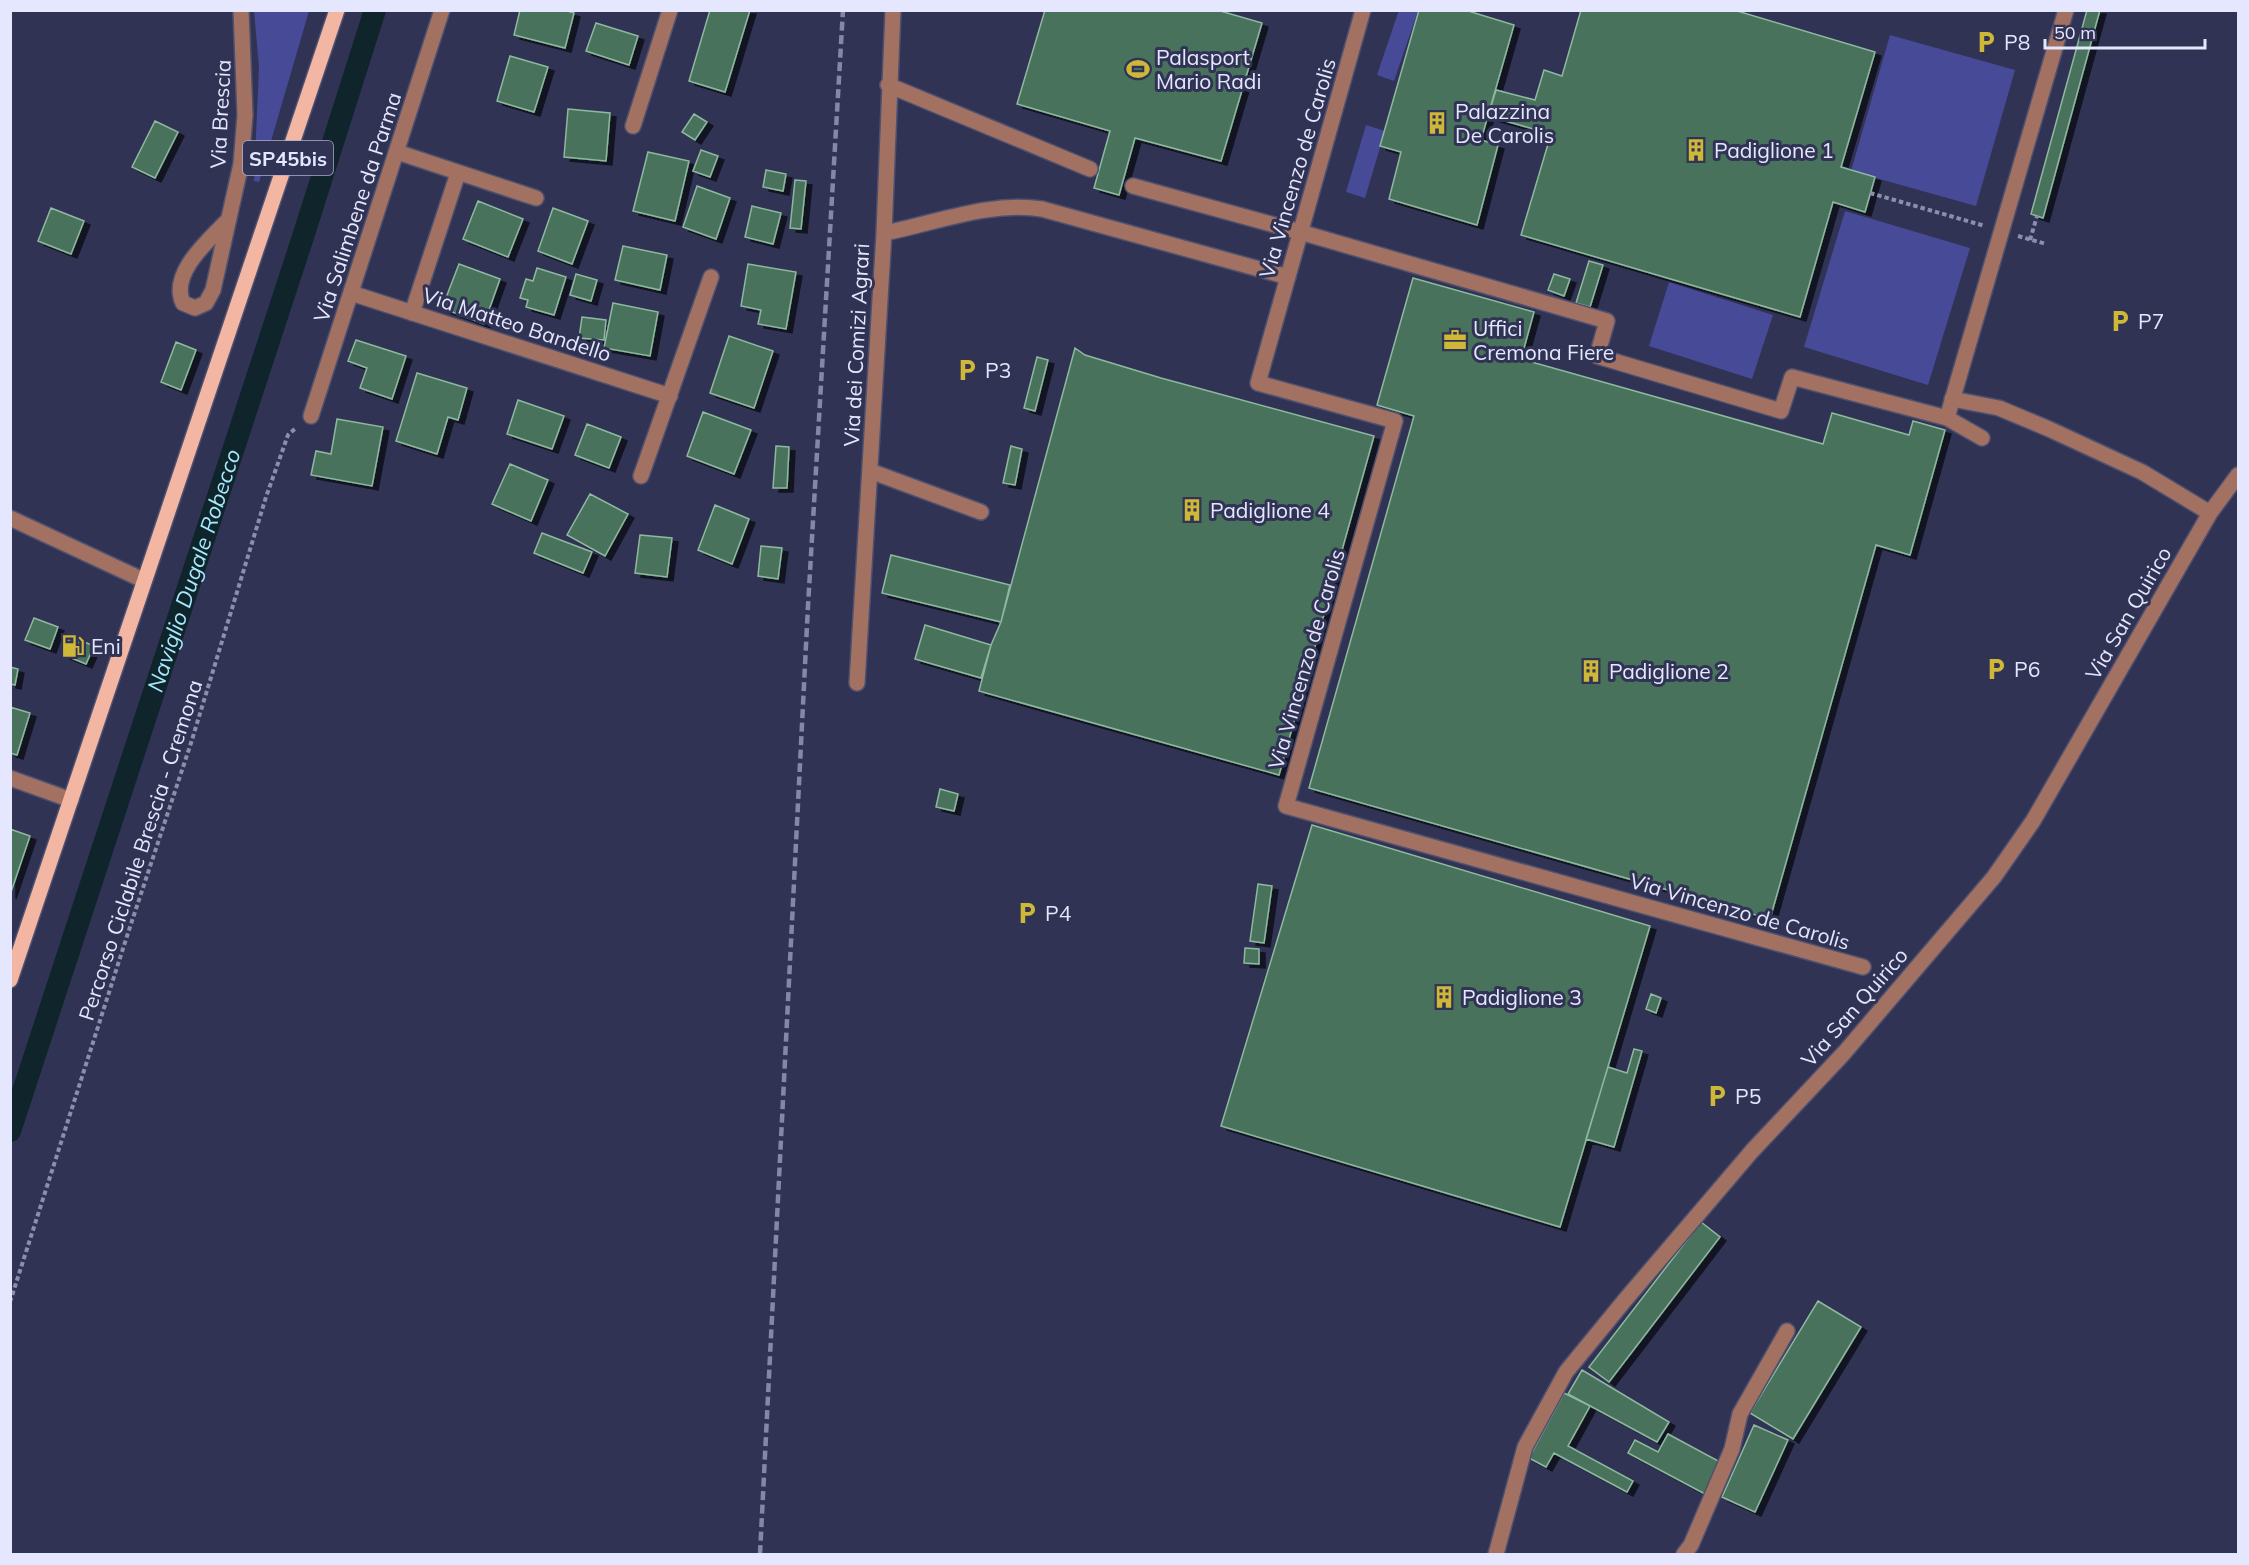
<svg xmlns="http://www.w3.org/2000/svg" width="2249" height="1565" font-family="Mulish,sans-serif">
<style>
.green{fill:#474a97}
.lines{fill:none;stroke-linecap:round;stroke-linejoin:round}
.canal{stroke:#0f252b;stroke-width:22}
.building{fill:#4a725b;stroke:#8eb89f;stroke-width:1.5;filter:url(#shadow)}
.minor-casing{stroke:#4d506f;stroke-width:18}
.major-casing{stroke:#4d506f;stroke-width:18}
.path{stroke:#8c8fab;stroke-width:4;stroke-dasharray:4.5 3;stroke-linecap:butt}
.minor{stroke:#a27161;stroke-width:15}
.major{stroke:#f2b6a2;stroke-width:15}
.rail{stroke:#8588a4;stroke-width:4.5;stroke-dasharray:9 4.5;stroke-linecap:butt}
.labels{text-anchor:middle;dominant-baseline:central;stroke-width:6;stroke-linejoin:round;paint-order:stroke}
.shield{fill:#303354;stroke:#aeb1ca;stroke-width:1.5}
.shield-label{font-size:20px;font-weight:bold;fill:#e4e7fd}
.poi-label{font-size:21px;fill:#e4e7fd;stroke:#303354;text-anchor:start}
.street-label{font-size:21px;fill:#e4e7fd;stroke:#303354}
.water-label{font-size:22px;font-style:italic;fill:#a7eafe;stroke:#303354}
</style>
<defs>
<filter id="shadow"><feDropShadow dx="6" dy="4" stdDeviation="0" flood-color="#0009"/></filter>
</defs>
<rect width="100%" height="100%" fill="#303354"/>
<path class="green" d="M1399 10 1418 11 1394 81 1377 75Z
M254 11H309L259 182 254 181 259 67Z
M1890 35 2015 70 1976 206 1851 171Z
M1366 125 1385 131 1365 198 1346 192Z
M1845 211 1970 248 1928 385 1804 347Z
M1669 282 1773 315 1752 379 1649 346Z"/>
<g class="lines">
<path class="canal" id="s1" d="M10 1131 302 240 375 10"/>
</g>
<path class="building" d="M520 10H564L574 13 565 48 514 35Z
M710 10H750L725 92 689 81Z
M1045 10H1217L1262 23 1221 161 1135 138 1119 195 1094 188 1110 131 1017 104Z
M1419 10H1465L1514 25 1481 140 1498 145 1477 225 1389 199 1401 152 1380 146Z
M1581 10H1734L1875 52 1841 167 1875 177 1865 212 1833 202 1800 317 1521 235 1551 134 1488 116 1496 90 1535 100 1544 70 1562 76Z
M2087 10H2100L2043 218 2031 214Z
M596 23 638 36 629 65 586 51Z
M510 56 548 67 534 112 497 101Z
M568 109 610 113 606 161 564 157Z
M694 114 707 122 695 140 682 132Z
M155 121 178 132 155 178 132 167Z
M701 150 718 156 710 177 693 171Z
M648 152 689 161 675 221 633 211Z
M766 170 786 174 783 191 763 187Z
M795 180 806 181 801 229 790 228Z
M697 186 730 198 716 239 683 227Z
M478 201 523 219 508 257 463 239Z
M752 206 781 213 773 244 745 237Z
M51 208 84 221 71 254 38 241Z
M553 208 588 221 572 264 538 251Z
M623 246 667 255 660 290 615 280Z
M1589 261 1603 265 1590 307 1576 303Z
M459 264 500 279 484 324 442 308Z
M748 264 796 272 786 329 758 324 761 310 741 306Z
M537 268 566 277 554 315 526 307 528 300 520 298 526 279 533 281Z
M576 274 597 280 591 301 570 295Z
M1554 274 1570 279 1564 296 1548 290Z
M1413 278 1534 312 1521 359 1823 444 1832 413 1909 435 1913 421 1945 430 1910 555 1876 545 1770 919 1309 788 1414 416 1377 405Z
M613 303 658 312 650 356 604 348Z
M582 317 606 320 604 340 579 338Z
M729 336 773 351 754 408 710 393Z
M356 340 406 356 392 399 360 388 367 368 348 361Z
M176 342 196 350 181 390 161 382Z
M1075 348 1085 355 1161 378 1374 436 1279 775 979 691 991 645 1001 622Z
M1037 357 1048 360 1035 411 1024 408Z
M417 373 467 388 458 420 448 417 437 454 396 441Z
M518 400 564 416 552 449 507 434Z
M703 412 751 430 734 474 687 456Z
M337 419 383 427 372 486 311 475 316 451 331 454Z
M587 424 621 437 609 468 575 455Z
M776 446 789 447 787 488H773Z
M1011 446 1022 449 1015 485 1003 483Z
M510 464 548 480 531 521 492 504Z
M590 494 628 514 605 556 567 535Z
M715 505 749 519 732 564 698 550Z
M542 533 592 552 583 573 534 553Z
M640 535 672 538 667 577 635 573Z
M761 546 782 548 778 579 758 576Z
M891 555 1010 585 1001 622 882 593Z
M34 618 58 627 50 649 25 640Z
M925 625 991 645 981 678 915 659Z
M70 636 94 646 86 664 62 654Z
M10 667 18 669 15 685 10 684Z
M10 707 30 713 17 755 10 753Z
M940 789 958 794 954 811 936 807Z
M1312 825 1650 926 1560 1227 1221 1126Z
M10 829 30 836 10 895Z
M1258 884 1272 886 1264 943 1250 941Z
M1245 948 1259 949V964L1244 963Z
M1651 994 1661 998 1656 1013 1646 1009Z
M1634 1049 1642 1051 1614 1147 1586 1139 1608 1067 1627 1073Z
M1701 1222 1720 1237 1609 1382 1589 1367Z
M1818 1301 1861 1327 1793 1439 1750 1413Z
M1582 1370 1669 1422 1657 1442 1568 1394Z
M1564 1393 1590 1406 1568 1446 1633 1481 1627 1492 1554 1453 1546 1467 1529 1458Z
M1754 1425 1788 1440 1755 1512 1722 1497Z
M1668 1434 1722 1463 1705 1494 1628 1453 1635 1440 1658 1452Z"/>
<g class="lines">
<g class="minor-casing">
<path id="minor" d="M1363 10 1258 383 1395 421 1286 806 1863 967
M888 85 1090 169
M633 126 670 10
M397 152 536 198
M1133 186 1300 232 1607 321 1597 356 1781 411 1792 377 1947 418
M229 219C210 239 169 273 183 303L195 308 206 303 213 290 241 164 245 115 241 10
M884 233C936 223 989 201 1042 209L1288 277
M351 293 670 396
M412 313 458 173
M1952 399 1999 408 2049 429 2142 472 2210 513
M311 416 442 10
M1982 438 1947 418 2066 10
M870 471 981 512
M641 476 711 277
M10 518 143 580
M857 683 884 233 893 10
M10 778 71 800
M1496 1554 1525 1447 1566 1372 1625 1300 1752 1151 1844 1053 1994 877 2033 821 2210 513 2238 475
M1684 1554 1691 1545 1732 1449 1740 1414 1787 1331"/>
</g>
<g class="major-casing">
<path id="major" d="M10 980C118 657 228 334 337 10"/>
</g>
<path class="path" d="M1870 193 1985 226
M2018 236 2046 244
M2030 240 2037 216
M10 1302 128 933 191 743 266 497 288 435 297 427"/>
<use href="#minor" class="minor"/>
<use href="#major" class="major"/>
<path class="rail" d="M760 1554 808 606 843 10"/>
</g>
<defs>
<g id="parking-bare" transform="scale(1.8)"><path d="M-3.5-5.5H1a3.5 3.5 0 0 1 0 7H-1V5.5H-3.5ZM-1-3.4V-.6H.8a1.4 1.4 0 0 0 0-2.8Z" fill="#cfb837" stroke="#303354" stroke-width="2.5" paint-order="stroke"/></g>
<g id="stadium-bare" transform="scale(1.8)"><path d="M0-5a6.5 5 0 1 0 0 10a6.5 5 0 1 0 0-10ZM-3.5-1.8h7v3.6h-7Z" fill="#cfb837" stroke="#303354" stroke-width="2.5" paint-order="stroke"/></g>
<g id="building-bare" transform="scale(1.8)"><path d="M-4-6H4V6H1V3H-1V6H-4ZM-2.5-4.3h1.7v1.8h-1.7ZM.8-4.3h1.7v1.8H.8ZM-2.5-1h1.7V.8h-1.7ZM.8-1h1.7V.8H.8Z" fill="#cfb837" stroke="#303354" stroke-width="2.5" paint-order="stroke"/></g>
<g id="office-bare" transform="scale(1.8)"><path d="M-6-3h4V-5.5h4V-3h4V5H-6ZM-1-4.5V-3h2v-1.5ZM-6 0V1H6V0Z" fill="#cfb837" stroke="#303354" stroke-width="2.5" paint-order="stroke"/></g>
<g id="fuel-bare" transform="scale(1.8)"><path d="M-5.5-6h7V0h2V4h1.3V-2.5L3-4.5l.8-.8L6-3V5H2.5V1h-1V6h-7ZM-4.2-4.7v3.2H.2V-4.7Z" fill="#cfb837" stroke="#303354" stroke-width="2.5" paint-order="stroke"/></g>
</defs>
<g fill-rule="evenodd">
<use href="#parking-bare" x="1986" y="42"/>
<use href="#stadium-bare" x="1138" y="69"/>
<use href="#building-bare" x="1437" y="123"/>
<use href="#building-bare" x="1696" y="150"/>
<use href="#parking-bare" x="2120" y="321"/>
<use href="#office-bare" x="1455" y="340"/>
<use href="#parking-bare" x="967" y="370"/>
<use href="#building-bare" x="1192" y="510"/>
<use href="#fuel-bare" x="73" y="646"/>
<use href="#parking-bare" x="1996" y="669"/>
<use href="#building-bare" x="1591" y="671"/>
<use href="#parking-bare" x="1027" y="913"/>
<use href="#building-bare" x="1444" y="997"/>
<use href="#parking-bare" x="1717" y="1096"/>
</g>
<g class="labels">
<rect class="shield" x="243" y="141" width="90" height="34" rx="4.5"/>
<g class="shield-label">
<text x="288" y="158">SP45bis</text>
</g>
<g class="poi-label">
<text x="2004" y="42">P8</text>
<text x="1156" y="57">Palasport<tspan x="1156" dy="24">Mario Radi</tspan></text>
<text x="1455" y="111">Palazzina<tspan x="1455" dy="24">De Carolis</tspan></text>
<text x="1714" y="150">Padiglione 1</text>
<text x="2138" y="321">P7</text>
<text x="1473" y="328">Uffici<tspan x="1473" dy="24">Cremona Fiere</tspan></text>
<text x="985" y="370">P3</text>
<text x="1210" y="510">Padiglione 4</text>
<text x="91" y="646">Eni</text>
<text x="2014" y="669">P6</text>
<text x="1609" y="671">Padiglione 2</text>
<text x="1045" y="913">P4</text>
<text x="1462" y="997">Padiglione 3</text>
<text x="1735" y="1096">P5</text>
</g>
<g class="street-label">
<text transform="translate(220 114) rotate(-87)">Via Brescia</text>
<text transform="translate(1297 168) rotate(-74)">Via Vincenzo de Carolis</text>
<text transform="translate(357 207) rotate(-72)">Via Salimbene da Parma</text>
<text transform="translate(517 324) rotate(18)">Via Matteo Bandello</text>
<text transform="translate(856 345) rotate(-87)">Via dei Comizi Agrari</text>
<text transform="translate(2128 613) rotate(-60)">Via San Quirico</text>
<text transform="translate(1306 659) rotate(-74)">Via Vincenzo de Carolis</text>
<text transform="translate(140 850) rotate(-72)">Percorso Ciclabile Brescia - Cremona</text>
<text transform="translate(1740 911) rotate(16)">Via Vincenzo de Carolis</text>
<text transform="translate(1854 1007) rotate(-49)">Via San Quirico</text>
</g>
<g class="water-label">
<text stroke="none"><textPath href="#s1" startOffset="590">Naviglio Dugale Robecco</textPath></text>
</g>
</g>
<rect width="2249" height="1565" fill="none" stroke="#e4e7fd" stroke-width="24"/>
<path d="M2045 39v9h160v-9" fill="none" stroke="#e4e7fd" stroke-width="3"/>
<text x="2054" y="39" font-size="18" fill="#e4e7fd" stroke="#303354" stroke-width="4.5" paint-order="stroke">50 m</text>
</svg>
